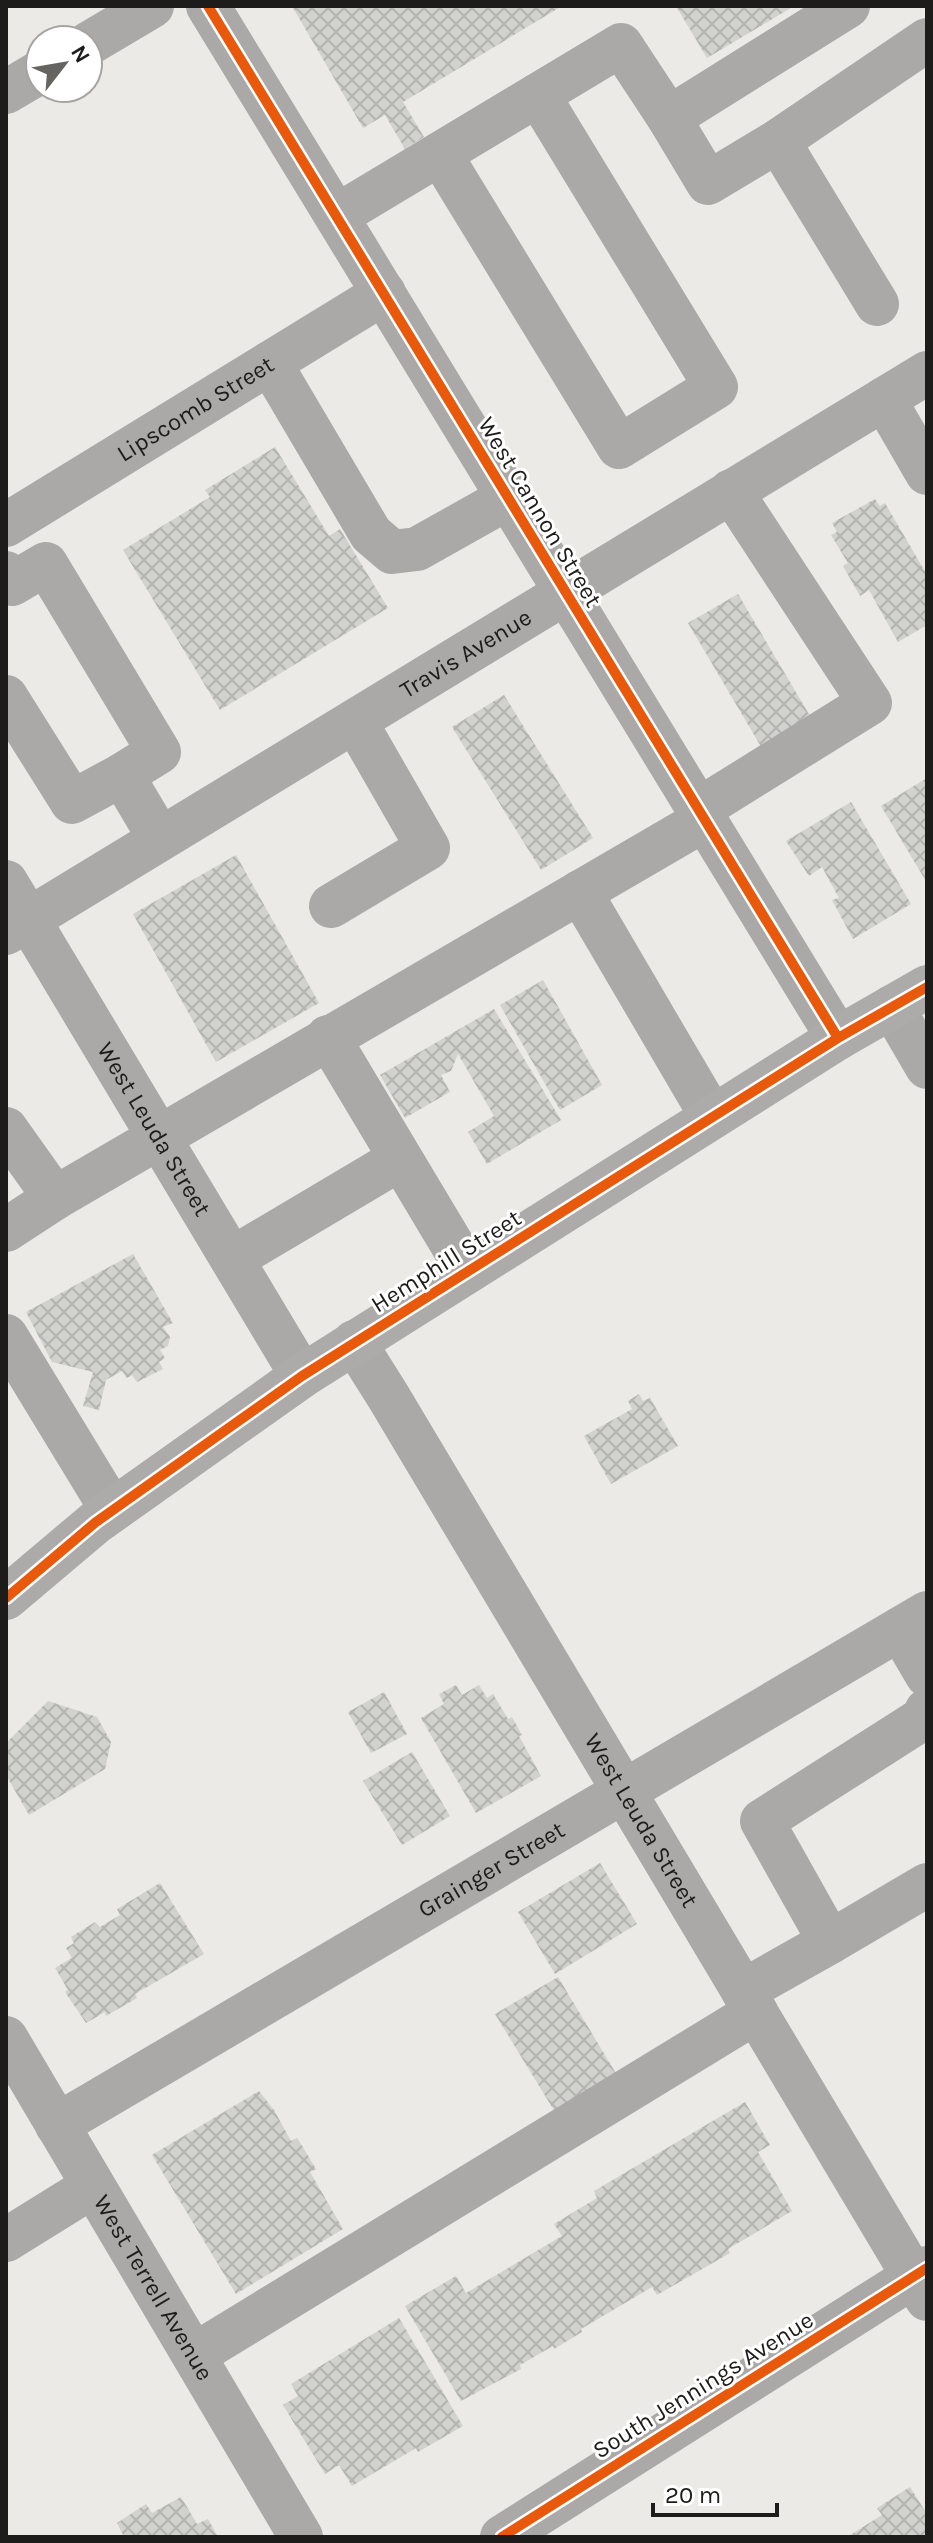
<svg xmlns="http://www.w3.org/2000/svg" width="933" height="2543" font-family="Karla,sans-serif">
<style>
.building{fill:url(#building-cross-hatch)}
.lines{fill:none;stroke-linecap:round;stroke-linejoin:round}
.minor{stroke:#aaa9a8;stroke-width:44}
.major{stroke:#acabaa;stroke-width:44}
.cycleway-casing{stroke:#fff;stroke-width:15}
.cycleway{stroke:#e8590c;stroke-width:10}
.labels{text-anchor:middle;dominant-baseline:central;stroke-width:6;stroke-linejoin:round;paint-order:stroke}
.street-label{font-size:24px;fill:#1d1c1a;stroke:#fff}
</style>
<defs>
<pattern id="building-cross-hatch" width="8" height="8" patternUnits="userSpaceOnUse" patternTransform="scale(2)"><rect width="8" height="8" fill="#d1d1ce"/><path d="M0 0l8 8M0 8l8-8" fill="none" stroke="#b3b3b0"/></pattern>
</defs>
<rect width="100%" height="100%" fill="#ebeae6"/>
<path class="building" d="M292 6H562L403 102 424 137 405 149 385 115 363 128Z
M676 6H794L707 58Z
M275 447 329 536 340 529 388 608 220 710 123 550 210 497 205 490Z
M875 499 880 506 885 503 927 575V625L898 642 869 590 860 596 843 566 848 563 831 535 837 532 832 523Z
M738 594 813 721 763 750 688 623Z
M504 695 593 838 541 870 452 727Z
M927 778V883L881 806Z
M851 802 911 904 853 939 832 900 839 898 822 867 809 876 786 841Z
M236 855 319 1003 216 1062 133 914Z
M543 980 602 1085 560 1110 500 1005Z
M494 1009 561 1120 487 1164 468 1132 494 1116 458 1054 451 1071 441 1075 450 1092 405 1118 380 1075Z
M133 1254 173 1323 163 1327 170 1337 168 1346 160 1350 165 1358 159 1362 163 1369 137 1382 132 1375 127 1378 122 1371 106 1380 99 1410 83 1406 93 1372 52 1362 26 1312Z
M639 1394 643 1401 650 1398 678 1446 611 1484 584 1436 632 1409 628 1401Z
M456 1685 462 1695 479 1685 487 1698 493 1694 508 1719 512 1717 522 1735 519 1736 541 1776 476 1813 421 1718 444 1704 439 1694Z
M384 1692 407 1734 371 1753 348 1712Z
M48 1701 97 1717 111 1742 105 1769 29 1815 6 1775V1743Z
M412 1752 450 1816 402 1845 363 1781Z
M600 1863 637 1924 555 1974 518 1912Z
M160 1883 204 1954 135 1994 137 1998 106 2016 105 2012 86 2023 65 1992 68 1990 55 1968 72 1958 66 1948 74 1943 71 1937 95 1922 100 1927 120 1915 117 1909Z
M558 1977 617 2075 555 2112 495 2014Z
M259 2091 274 2110 291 2141 297 2138 301 2144 316 2169 310 2172 343 2229 236 2294 152 2155Z
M745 2102 770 2145 758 2152 792 2211 728 2249 730 2253 657 2295 652 2287 581 2329 582 2332 554 2349 553 2346 520 2365 521 2369 461 2401 405 2306 456 2276 466 2293 562 2236 554 2224 597 2198 594 2191Z
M399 2318 463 2426 418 2452 416 2448 352 2486 339 2465 325 2474 283 2405 298 2396 291 2384Z
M910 2487 927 2514V2537H847L882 2515 877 2508Z
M181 2497 197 2524 208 2519 218 2537H124L117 2523 146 2504 152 2513Z"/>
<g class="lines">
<g class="minor">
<path d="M208 6 838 1038"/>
<path d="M88 44 152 6"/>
<path d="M6 92 40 72"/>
<path d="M669 118 708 183 778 141 927 40"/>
<path d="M778 141 877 304"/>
<path d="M440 154 619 447 716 387 538 95"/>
<path d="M338 215 621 45 669 118 848 6"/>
<path d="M270 363 371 534 392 552 417 549 508 498"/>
<path d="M884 399 927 473"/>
<path id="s1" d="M6 525 384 293"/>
<path d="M6 573 12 584 46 564 159 752 122 775 160 839"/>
<path d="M6 697 72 802 122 775"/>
<path d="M698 810 870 703 731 491"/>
<path id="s2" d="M6 882 302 1376"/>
<path d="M580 892 712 1117"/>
<path d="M331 906 428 848 355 721"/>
<path id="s3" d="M6 933 927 373"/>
<path d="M892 1007 927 1067"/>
<path d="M328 1037 468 1271"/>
<path d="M6 1129 55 1198 704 820"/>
<path d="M6 1230 55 1198"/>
<path d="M233 1258 400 1159"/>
<path d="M6 1336 112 1510"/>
<path id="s4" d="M354 1342 388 1396 927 2299"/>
<path d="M900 1629 927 1675"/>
<path d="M830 1942 927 1885"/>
<path d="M743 1991 830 1942 762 1821 922 1719 927 1710"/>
<path id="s5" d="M6 2038 301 2537"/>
<path id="s6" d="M57 2125 927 1613"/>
<path d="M6 2240 93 2186"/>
<path d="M194 2355 756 2012"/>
<path d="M502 2537 927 2268"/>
</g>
<path class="major" d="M6 1598 96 1522 302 1376 838 1038 927 987"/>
<g class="cycleway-casing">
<path id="cycleway" d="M208 6 838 1038
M6 1598 96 1522 302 1376 838 1038 927 987
M502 2537 927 2268"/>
</g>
<use href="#cycleway" class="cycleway"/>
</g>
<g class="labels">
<g class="street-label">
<text stroke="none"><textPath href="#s1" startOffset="222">Lipscomb Street</textPath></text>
<text transform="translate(540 512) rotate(59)">West Cannon Street</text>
<text stroke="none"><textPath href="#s3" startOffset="538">Travis Avenue</textPath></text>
<text stroke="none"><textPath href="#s2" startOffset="288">West Leuda Street</textPath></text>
<text transform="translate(446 1261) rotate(-32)">Hemphill Street</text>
<text stroke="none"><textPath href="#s4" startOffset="558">West Leuda Street</textPath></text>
<text stroke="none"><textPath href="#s6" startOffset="504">Grainger Street</textPath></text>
<text stroke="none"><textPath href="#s5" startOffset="290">West Terrell Avenue</textPath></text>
<text transform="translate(703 2385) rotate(-32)">South Jennings Avenue</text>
</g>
</g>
<rect width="933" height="2543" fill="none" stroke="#1d1c1a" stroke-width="16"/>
<g transform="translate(64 64) rotate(59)"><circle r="38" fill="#ffffff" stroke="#a5a4a3" stroke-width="2"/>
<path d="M0-6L14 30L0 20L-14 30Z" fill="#656461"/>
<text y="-12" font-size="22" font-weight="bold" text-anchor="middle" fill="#1d1c1a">N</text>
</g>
<path d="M653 2503v12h124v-12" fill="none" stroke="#1d1c1a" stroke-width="4"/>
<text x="665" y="2503" font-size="24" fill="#1d1c1a" stroke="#ffffff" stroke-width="6" paint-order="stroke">20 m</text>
</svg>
